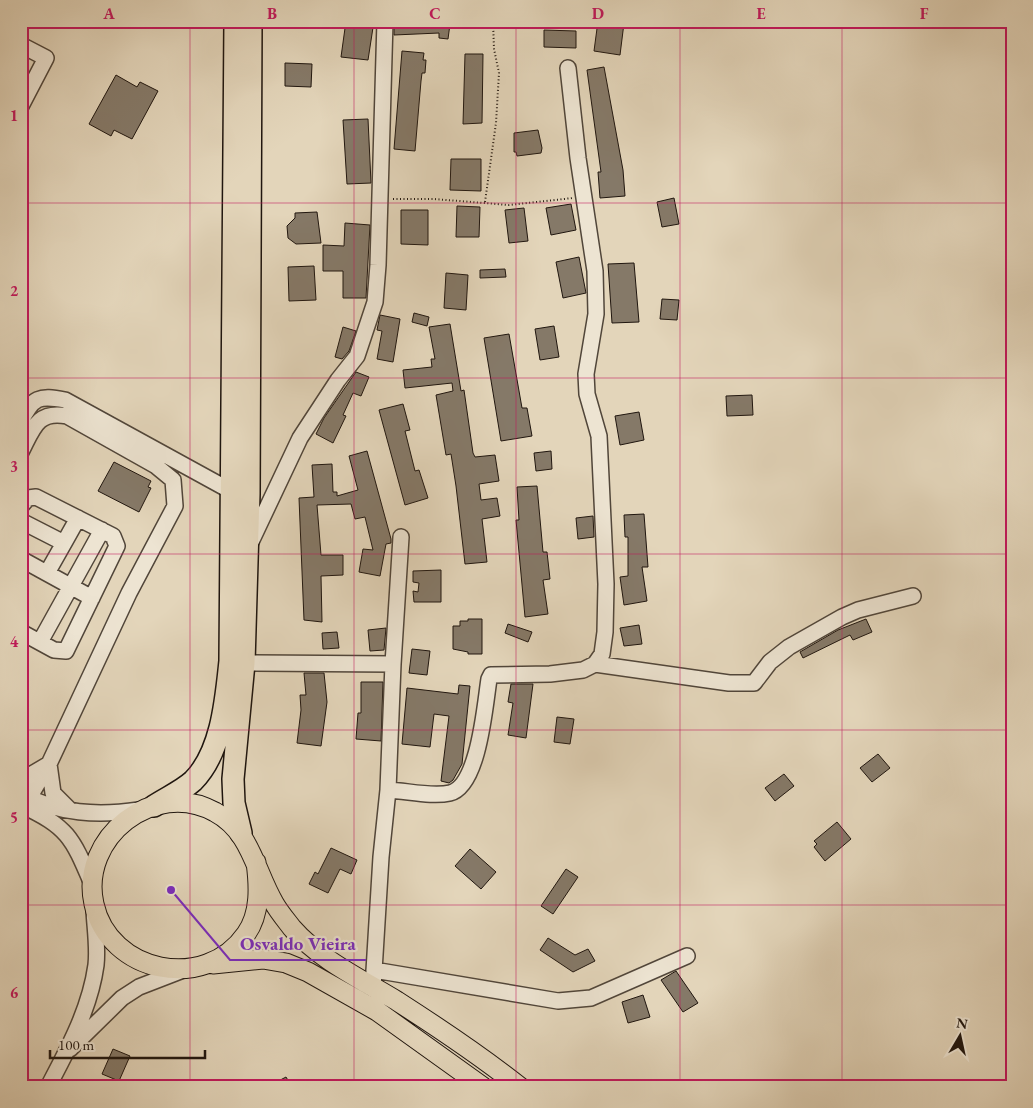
<svg xmlns="http://www.w3.org/2000/svg" width="1033" height="1108" font-family="'EB Garamond',serif">
<style>
.building{fill:#857968;stroke:#20160f}
.lines{fill:none;stroke-linecap:round;stroke-linejoin:round}
.minor-casing{stroke:#51463a;stroke-width:18}
.major-casing{stroke:#20160f;stroke-width:21}
.highway-casing{stroke:#20160f;stroke-width:24}
.path{stroke:#20160f;stroke-width:2;stroke-dasharray:1 2.5;stroke-linecap:butt}
.minor{stroke:#ede4d2;stroke-width:15}
.major{stroke:#e3d5ba;stroke-width:19}
.highway{stroke:#e3d5ba;stroke-width:21}
.grid{fill:none;stroke:#c2185b;stroke-width:1;stroke-opacity:0.55}
.leader{fill:none;stroke:#7b2cbf;stroke-width:2}
.callout-dot{fill:#7b2cbf;stroke:#ede4d2;stroke-width:2}
.callout-label{font-size:19px;text-anchor:middle;font-weight:bold;fill:#7b2cbf;stroke:#ede4d2;stroke-width:4.5;stroke-linejoin:round;paint-order:stroke}
.neatline{fill:none;stroke:#c2185b;stroke-width:2}
.grid-label{font-size:16px;text-anchor:middle;font-weight:bold;fill:#c2185b}
</style>
<rect width="100%" height="100%" fill="#e3d5ba"/>
<filter id="stains"><feTurbulence type="fractalNoise" baseFrequency=".004" numOctaves="4"/><feColorMatrix values="0 0 0 0 .2 0 0 0 0 .09 0 0 0 0 .02 0 0 0 .5 -.17"/></filter>
<radialGradient id="worn" r=".72"><stop offset=".6" stop-color="#630" stop-opacity="0"/><stop offset="1" stop-color="#630" stop-opacity=".3"/></radialGradient>
<path class="building" d="M346 21H374L368 60 341 57Z
M394 21H429V23L450 24 448 39 439 38V33L394 35Z
M598 21 624 23 620 55 594 51Z
M544 30 576 31V48L544 47Z
M402 51 424 53 423 60H426L425 73H422L421 81 415 151 394 149Z
M465 54H483L482 123 463 124Z
M285 63 312 64 311 87 285 86Z
M604 67 623 170 625 196 600 198 598 172H601L587 70Z
M116 75 137 87 140 82 158 91 132 139 114 130 111 136 89 124Z
M368 119 371 183 347 184 343 120Z
M538 130 542 148 541 153 517 156 516 152H514V133Z
M451 159H481V191L450 190Z
M674 198 679 224 662 227 657 202Z
M571 204 576 230 551 235 546 208Z
M457 206 480 207 479 237H456Z
M524 208 528 241 509 243 505 210Z
M401 210H428V245L401 244Z
M317 212 321 243 296 244 288 238 287 226 295 218V213Z
M345 223 370 225 366 298H343V271H323V245L344 246Z
M579 257 586 293 563 298 556 262Z
M634 263 639 322 612 323 608 264Z
M314 266 316 300 289 301 288 267Z
M505 269 506 277 480 278V270Z
M446 273 468 275 466 310 444 308Z
M662 299 679 300 677 320 660 319Z
M414 313 429 317 427 326 412 322Z
M380 315 400 319 393 362 377 359 382 331 377 330Z
M450 324 461 391 464 390 473 453 475 457 495 455 499 481 479 484 481 500 497 498 500 516 482 519 487 562 465 564 456 486 451 454 446 455 436 395 453 391 452 383 405 388 403 370 432 367 431 359H435L429 327Z
M554 326 559 357 540 360 535 329Z
M343 327 356 331 349 351 342 359 335 357Z
M509 334 522 408H527L532 436 501 441 484 338Z
M356 372 369 377 361 396 353 393 343 415 346 416 333 443 316 434 324 418Z
M752 395 753 415 727 416 726 396Z
M403 404 410 430 405 431 415 471 419 470 428 498 405 505 379 410Z
M639 412 644 440 620 445 615 416Z
M367 451 391 539V543L386 544 380 576 359 572 363 549 373 550 365 517 355 519 351 504 317 505 321 555H343V575L321 576 322 622 304 620 299 498 314 497 312 465 332 464 333 492H337V496L358 490 349 456Z
M551 451 552 469 536 471 534 453Z
M114 462 151 481 148 487 151 488 139 512 98 491Z
M537 486 543 552H547L550 579 543 580 548 614 525 617 516 520H519L517 487Z
M644 514 648 567H642L647 601 624 605 620 577 628 576V537H625L624 515Z
M593 516 594 537 578 539 576 518Z
M441 570V602H414L413 591 418 592 419 583 413 582V571Z
M468 619H482V654H468V652L453 649V626H460V621H468Z
M866 619 872 632 853 640 850 635 803 658 800 652 838 630Z
M508 624 532 632 528 642 505 633Z
M639 625 642 644 624 646 620 628Z
M386 628 384 650 370 651 368 630Z
M337 632 339 648 323 649 322 633Z
M412 649 430 651 427 675 409 673Z
M304 673H324L327 702 321 746 297 743 301 710 300 695H306Z
M361 682H383L381 741 356 739 358 713H361Z
M511 684H533L526 738 508 735 513 703 508 702Z
M459 685 470 686 462 764 453 780 449 783 441 781 449 716 434 714 430 747 402 744 407 688 458 694Z
M557 717 574 719 570 744 554 742Z
M878 754 890 768 872 782 860 768Z
M784 774 794 786 775 801 765 788Z
M837 822 851 839 825 861 814 847 817 844 814 841Z
M331 848 357 860 351 874 340 869 328 893 309 884 315 872 318 874Z
M470 849 496 872 481 889 455 866Z
M566 869 578 877 553 914 541 906Z
M548 938 575 955 588 949 595 961 573 972 540 950Z
M676 971 698 1003 683 1012 661 980Z
M643 995 650 1017 628 1023 622 1002Z
M113 1049 130 1056 119 1081 102 1074Z
M286 1077 292 1087H267Z"/>
<g class="lines">
<g class="minor-casing">
<path id="minor" d="M21 45 46 58 21 106
M21 421C33 397 39 395 65 400L231 491
M21 452C33 429 37 410 67 416L156 466 173 480 175 506 129 593 49 764 29 798
M21 506 28 498 36 497 113 536 117 546 66 651 54 650 21 632
M21 521 64 543 78 518
M250 544 300 438 338 380 357 356 375 302 378 265 385 21
M21 559 92 598
M47 573 64 543
M40 642 102 530
M244 663 393 664
M595 664 729 683H754L770 662 789 647 842 617 858 610 913 596
M21 777 32 774 49 764 53 793 69 809
M388 790C408 791 432 797 450 793 479 786 485 704 489 679L491 675 550 674 583 670 595 664 602 654 605 632 606 584 599 436 587 394 586 374 596 314 595 271 578 158 568 68
M21 794C59 814 98 816 139 810
M21 805C68 827 72 837 92 884
M374 970 558 1001 591 998 687 956
M373 987 381 857 388 790 393 664 401 537
M70 1049 122 998 139 987 183 970
M48 1087C68 1049 90 1009 96 965 98 948 95 928 94 911"/>
</g>
<g class="major-casing">
<path id="major" d="M256 862C259 885 261 913 246 934 205 993 109 973 94 904 79 838 154 778 215 812 251 831 255 871 274 903 279 912 286 920 292 928 320 960 361 979 397 1001 439 1028 481 1056 520 1087
M213 964 263 959 286 963 308 972 377 1011 483 1087"/>
</g>
<g class="highway-casing">
<path id="highway" d="M154 806C166 798 182 791 193 781 222 752 226 699 230 661L235 21
M241 833 234 803 233 779 244 663 249 494 251 21"/>
</g>
<path class="path" d="M393 199H434L509 205 573 198
M485 202 496 123 499 73 494 49 493 21"/>
<use href="#minor" class="minor"/>
<use href="#major" class="major"/>
<use href="#highway" class="highway"/>
</g>
<path class="grid" d="M190 21V1087M354 21V1087M516 21V1087M680 21V1087M842 21V1087M21 203H1012M21 378H1012M21 554H1012M21 730H1012M21 905H1012"/>
<path class="leader" d="M171 890L230 960H366"/>
<circle class="callout-dot" cx="171" cy="890" r="5"/>
<g class="callout-label">
<text x="298" y="950">Osvaldo Vieira</text>
</g>
<rect width="1033" height="1108" fill="none" stroke="#e3d5ba" stroke-width="55"/>
<g transform="translate(960 1036) rotate(9)" stroke="#ede4d2" stroke-width="4" paint-order="stroke">
<path d="M0-4L9 19L0 12L-9 19Z" fill="#20160f"/>
<text y="-8" font-size="14" font-weight="bold" text-anchor="middle" fill="#20160f">N</text>
</g>
<path d="M50 1050v8h155v-8" fill="none" stroke="#20160f" stroke-width="2.5"/>
<text x="58" y="1050" font-size="15" fill="#20160f" stroke="#ede4d2" stroke-width="4" paint-order="stroke">100 m</text>
<rect x="28" y="28" width="978" height="1052" class="neatline"/>
<g class="grid-label">
<text x="109" y="19">A</text>
<text x="272" y="19">B</text>
<text x="435" y="19">C</text>
<text x="598" y="19">D</text>
<text x="761" y="19">E</text>
<text x="924" y="19">F</text>
<text x="14" y="121">1</text>
<text x="14" y="296">2</text>
<text x="14" y="472">3</text>
<text x="14" y="647">4</text>
<text x="14" y="823">5</text>
<text x="14" y="998">6</text>
</g>
<rect width="100%" height="100%" filter="url(#stains)"/>
<rect width="100%" height="100%" fill="url(#worn)"/>
</svg>
